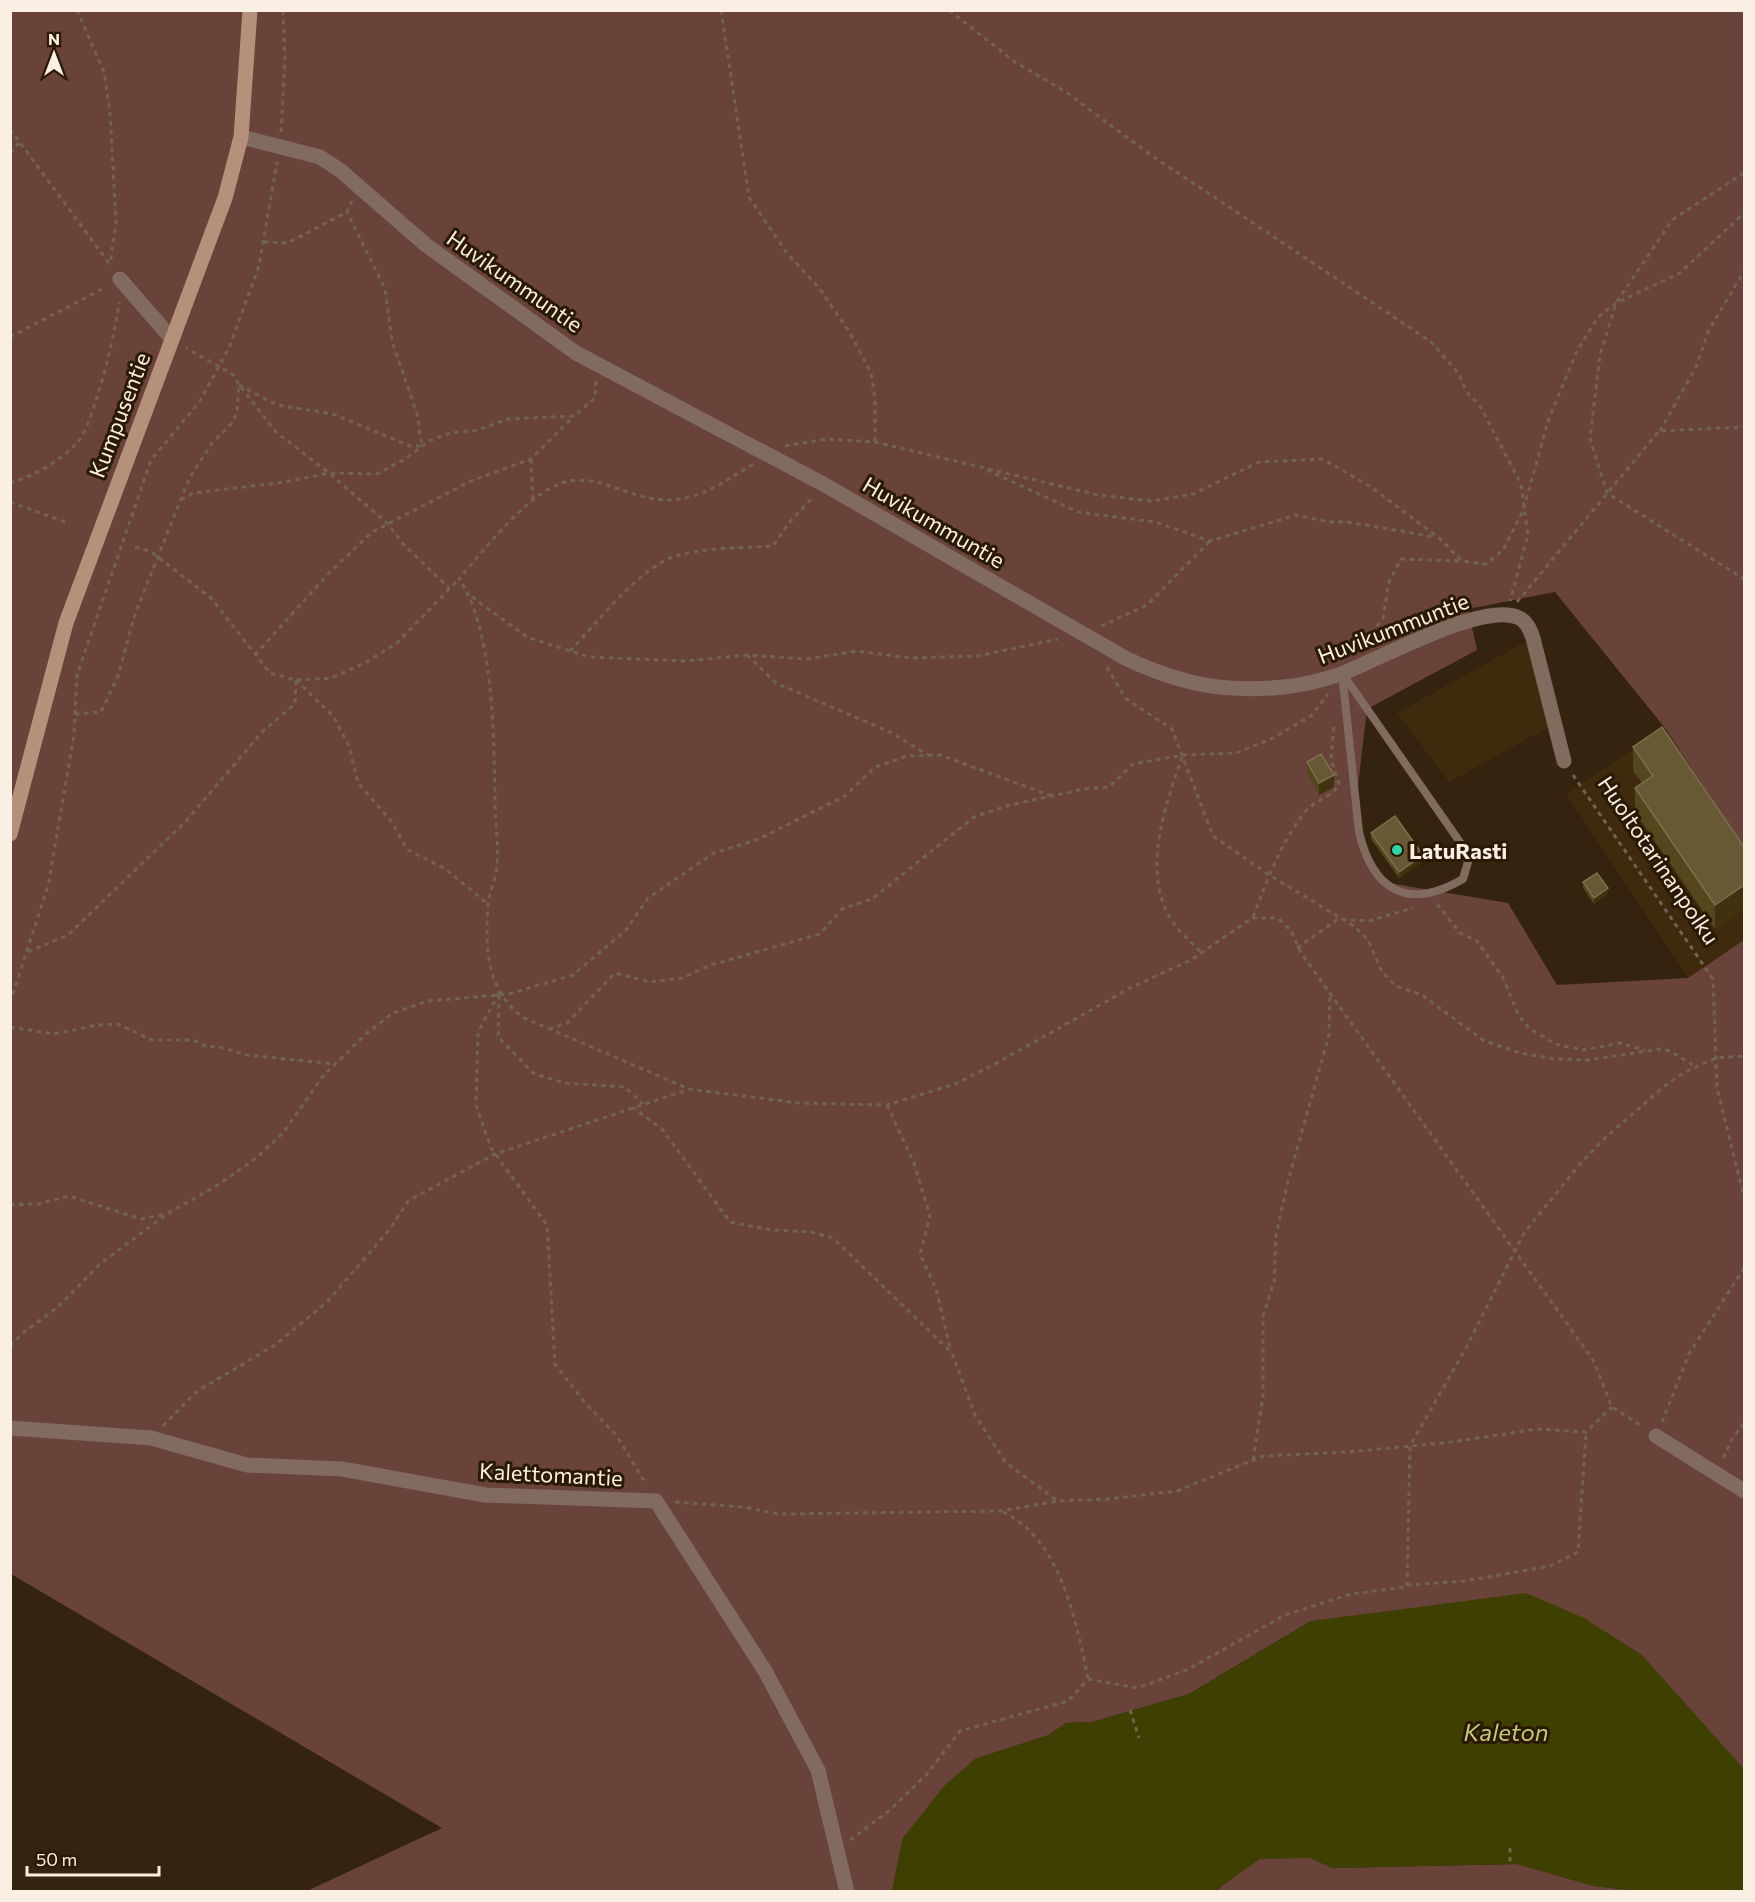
<svg xmlns="http://www.w3.org/2000/svg" width="1755" height="1902" font-family="Commissioner,sans-serif">
<style>
.built{fill:#3f2a0e}
.green{fill:#69423a}
.water{fill:#3e4001}
.lines{fill:none;stroke-linecap:round;stroke-linejoin:round}
.path{stroke:#726350;stroke-width:3;stroke-dasharray:4.5 4.5;stroke-linecap:butt}
.lane{stroke:#816a5e;stroke-width:8}
.street{stroke:#816a5e;stroke-width:15}
.secondary{stroke:#b5917c;stroke-width:15}
.wall{fill:#54471e}
.shaded-wall{fill:#40310f}
.building{fill:#665933;stroke:#7d704e;stroke-width:1.5}
.poi-dot{fill:#2cd5ab;stroke:#291905;stroke-width:2}
.labels{text-anchor:middle;dominant-baseline:central;stroke-width:6;stroke-linejoin:round;paint-order:stroke}
.street-label{font-size:22px;fill:#faefe2;stroke:#291905}
.poi-label{font-size:22px;font-weight:bold;fill:#faefe2;stroke:#291905;text-anchor:start}
.water-label{font-size:24px;font-style:italic;fill:#c5ca75;stroke:#291905}
</style>
<rect width="100%" height="100%" fill="#34230e"/>
<path class="built" d="M1533 638 1555 724 1449 782 1397 713Z
M1665 728 1744 848V941L1688 978 1566 794Z"/>
<path class="green" d="M11 11H1744V848L1665 728 1555 592 1468 609 1477 650 1367 709 1356 803 1364 852 1383 882 1508 903 1557 985 1688 978 1744 940V1769L1738 1764 1311 1621 1189 1694 1092 1722 1066 1723 1049 1735 975 1759 903 1838 892 1891H307L442 1828 11 1574Z
M1260 1858H1311L1332 1868 1517 1864 1594 1886 1638 1891 1218 1892 1219 1888Z"/>
<path class="water" d="M1526 1593 1584 1618 1642 1655 1744 1769V1891H1638L1594 1886 1517 1864 1332 1868 1311 1858 1260 1859 1219 1888 1218 1891H892L903 1838 944 1786 975 1759 1049 1735 1066 1723 1092 1722 1189 1694 1311 1621Z"/>
<g class="lines">
<path class="path" d="M77 10 104 72 110 112 116 222 110 265
M721 10 749 197 786 252 820 289 850 333 871 373 875 398V442
M949 10 1015 62 1066 92 1148 153 1430 341 1459 374 1466 391 1480 406 1521 484 1528 535 1510 601
M10 129 111 266
M281 132 285 61 283 10
M10 153 19 143
M1744 173 1672 220 1616 303 1600 355 1590 439 1607 493 1744 579
M264 242 288 243 347 212 352 201
M10 337 106 287
M239 385 277 405 333 414 410 446H422L417 414 392 341 385 289 347 212
M241 387 276 432 329 473 388 524 404 545 449 588
M1660 431 1696 367 1709 330 1744 271
M785 446 826 439 875 442 1098 495 1151 501 1193 494 1259 462 1323 459 1371 487 1439 538 1462 561 1486 564 1503 550 1523 511 1549 418 1577 351 1598 317 1616 303 1680 273 1744 213
M531 459 533 502
M753 464C722 483 695 504 656 499 625 496 594 472 562 483 527 494 483 551 459 579 494 629 494 740 495 801 495 822 499 844 497 865 496 879 489 892 488 905 485 949 486 988 522 1017L689 1089 799 1103 887 1105 955 1084 995 1064 1132 987 1191 960 1252 918H1278L1291 931 1301 953 1593 1360 1612 1407 1643 1427
M987 470 1078 512 1155 522 1210 541 1296 515 1329 522H1348L1435 537
M10 483C34 476 60 461 77 443 93 427 117 327 119 302
M181 500 193 493 285 482 329 473 377 474 405 459 429 441 450 433 478 430 508 419 574 416 595 398 596 381
M10 502 65 522
M135 547 150 551 211 598 270 673 296 680 331 678 365 663 397 643 459 579
M472 597 527 637 589 657 686 661 747 655 807 659 857 651 910 658 978 656 1058 639
M1517 602 1659 431 1744 427
M1101 626 1147 605 1210 541
M1361 648 1383 618 1389 582 1401 559 1460 561
M570 651C595 625 642 565 676 556 707 547 741 548 773 546L788 524 813 497
M255 655 329 573 372 532 471 481 531 459 574 416
M747 655 776 683 890 732 928 755
M1107 667 1125 698 1172 729 1213 836 1269 875 1354 926 1368 940 1382 972 1396 986 1422 995 1483 1040 1520 1053 1556 1059 1588 1060 1660 1049 1670 1051 1696 1067
M296 680 333 716 349 746 358 783 391 821 408 850 444 868 488 904
M75 714 101 712 118 676 135 614 189 479 212 443 231 424 237 413 239 385 234 375 186 348
M1182 757C1166 803 1143 867 1168 914 1176 930 1190 941 1202 953
M1573 775 1713 979 1717 1088 1744 1197
M1437 904 1460 933 1477 941 1503 978 1519 1016 1529 1028 1555 1044 1584 1050 1619 1043 1645 1050
M1253 917C1267 881 1280 844 1304 813 1317 798 1332 798 1339 784L1331 759 1334 723
M1297 948 1338 919 1369 921 1413 908
M28 952 68 935 186 821 262 732 295 704 296 680
M499 993 478 1032 476 1105 491 1148 547 1225 555 1364 585 1403 617 1436 646 1484
M499 995 498 1037 533 1073 564 1083 625 1087 643 1104
M10 1003 48 886 74 735 77 675 151 460 200 401 229 348 259 266 277 162
M10 1027 54 1034 98 1025 118 1024 152 1040H193L207 1047 216 1046 247 1055 335 1064
M549 1029 567 1023 615 973 650 982 682 978 711 965 820 934 842 909 872 899 974 817 1010 805 1084 789 1109 787 1133 764 1183 755 1236 753 1269 740 1311 716 1328 694
M887 1105 914 1163 930 1216 920 1254 936 1289 951 1351
M632 1107 662 1129 730 1222 772 1230 811 1232 833 1238 952 1353 975 1415 1006 1463 1058 1501
M10 1205 38 1204 69 1196 141 1219 165 1214
M10 1346 24 1332 58 1307 100 1264 167 1214 218 1185 256 1158 283 1133 323 1076 367 1033 393 1013 428 1001 509 994 573 975 626 930 648 898 714 853 759 839 845 796 875 767 907 756 940 755 1052 796
M1662 1422 1689 1354 1744 1268
M163 1426 196 1392 275 1345 327 1302 390 1229 408 1201 495 1154 687 1090
M1723 1458 1732 1439 1744 1423
M1253 1460 1263 1396V1316L1274 1282 1276 1235 1288 1181 1329 1035 1330 993
M675 1502 744 1507 778 1514 1001 1511 1058 1501 1108 1499 1177 1491 1263 1456 1348 1452 1452 1442 1537 1429 1586 1432 1612 1407
M1003 1512C1061 1539 1076 1622 1088 1678
M1407 1585 1466 1581 1550 1566 1578 1552 1586 1433
M1088 1679 1137 1688 1187 1670 1285 1615 1351 1594 1407 1587 1410 1446 1466 1348 1524 1233 1580 1164 1606 1137 1667 1084 1687 1071 1716 1058 1744 1056
M1130 1710 1139 1738
M850 1840 889 1811 927 1774 960 1731 1068 1701 1088 1679
M1510 1848V1865"/>
<path class="lane" d="M1342 673 1462 845 1468 862 1463 879C1408 911 1373 891 1359 832Z"/>
<path class="street" d="M241 137 320 157 341 171 426 245 576 353 825 485 1125 658C1180 684 1223 693 1284 687 1304 685 1323 680 1341 674 1380 659 1480 603 1517 617 1526 620 1530 629 1533 638L1564 761
M120 279 172 339
M10 1428 151 1438 247 1465 342 1469 485 1495 656 1501 765 1671 818 1770 847 1892
M1656 1436 1744 1491"/>
<path class="secondary" d="M10 834 66 623 225 198 241 137 250 10"/>
</g>
<path class="wall" d="M1633 747 1744 847V909L1715 929 1635 812V788L1642 783 1633 771Z
M1307 762 1334 787 1319 795 1307 774Z
M1371 833 1423 861 1399 878 1371 839Z
M1583 882 1608 894 1594 904 1583 888Z"/>
<path class="shaded-wall" d="M1334 775V787L1319 795V783Z
M1423 855V861L1399 878V872Z
M1744 885V909L1715 929V905Z
M1608 888V894L1594 904V898Z"/>
<path class="building" d="M1662 727 1744 847V885L1715 905 1635 788 1653 776 1633 747Z
M1321 754 1334 775 1319 783 1307 762Z
M1395 816 1423 855 1399 872 1371 833Z
M1597 873 1608 888 1594 898 1583 882Z"/>
<circle class="poi-dot" cx="1397" cy="850" r="6"/>
<g class="labels">
<g class="street-label">
<text transform="translate(515 281) rotate(35)">Huvikummuntie</text>
<text transform="translate(119 415) rotate(-69)">Kumpusentie</text>
<text transform="translate(934 522) rotate(30)">Huvikummuntie</text>
<text transform="translate(1393 628) rotate(-21)">Huvikummuntie</text>
<text transform="translate(1659 860) rotate(56)">Huoltotarinanpolku</text>
<text transform="translate(551 1474) rotate(3)">Kalettomantie</text>
</g>
<g class="poi-label">
<text x="1409" y="850">LatuRasti</text>
</g>
<g class="water-label">
<text x="1506" y="1731">Kaleton</text>
</g>
</g>
<rect width="1755" height="1902" fill="none" stroke="#faefe2" stroke-width="24"/>
<g transform="translate(54 54)" stroke="#291905" stroke-width="4.5" paint-order="stroke">
<path d="M0-4.5L10 22L0 15L-10 22Z" fill="#faefe2"/>
<text y="-9" font-size="16" font-weight="bold" text-anchor="middle" fill="#faefe2">N</text>
</g>
<path d="M27 1866v9h132v-9" fill="none" stroke="#faefe2" stroke-width="3"/>
<text x="36" y="1866" font-size="18" fill="#faefe2" stroke="#291905" stroke-width="4.5" paint-order="stroke">50 m</text>
</svg>
